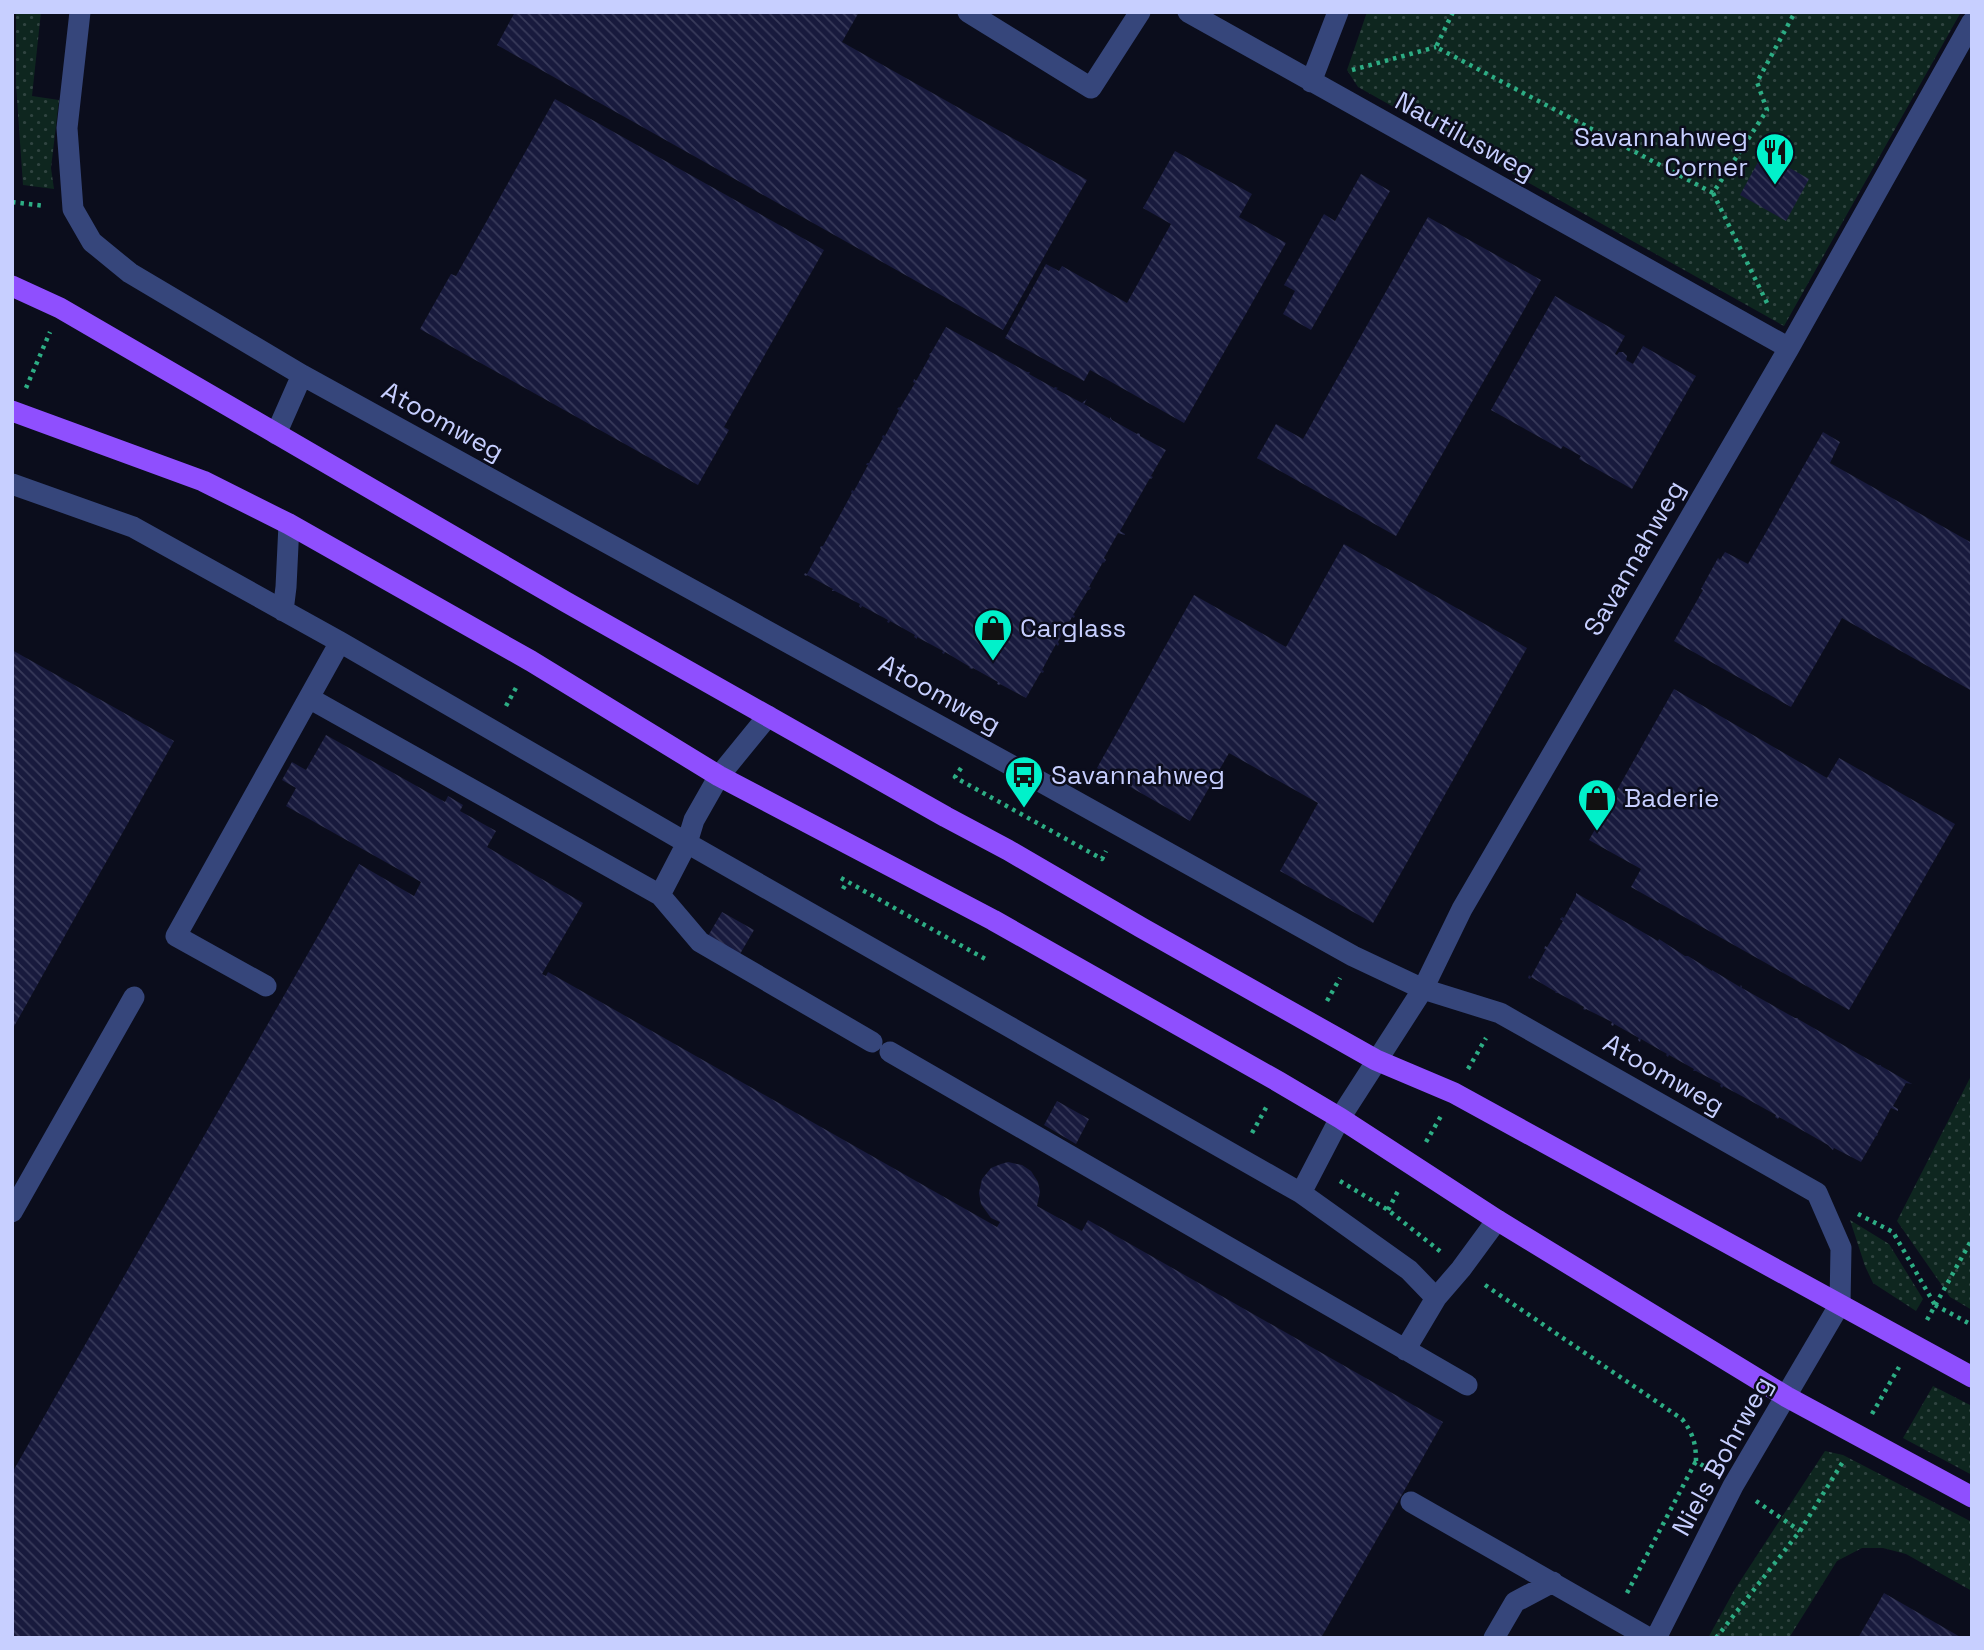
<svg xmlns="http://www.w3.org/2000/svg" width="1984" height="1650" font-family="'Space Grotesk',sans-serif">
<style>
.grass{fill:url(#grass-dots)}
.building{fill:url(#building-back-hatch)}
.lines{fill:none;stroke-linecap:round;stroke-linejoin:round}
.path{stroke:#2dad84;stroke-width:4.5;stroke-dasharray:3.5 5;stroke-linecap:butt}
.minor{stroke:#36467b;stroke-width:21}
.major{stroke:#8f4ffe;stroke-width:21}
.labels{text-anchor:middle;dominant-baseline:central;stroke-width:5;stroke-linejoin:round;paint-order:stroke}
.street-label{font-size:26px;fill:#c7cfff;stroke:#0b0d1c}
.poi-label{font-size:26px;fill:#c7cfff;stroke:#0b0d1c;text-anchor:start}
</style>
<defs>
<pattern id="grass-dots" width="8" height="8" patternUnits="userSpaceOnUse" patternTransform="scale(1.75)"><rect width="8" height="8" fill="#0e261f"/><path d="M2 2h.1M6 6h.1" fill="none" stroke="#304441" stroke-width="1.8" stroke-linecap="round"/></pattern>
<pattern id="building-back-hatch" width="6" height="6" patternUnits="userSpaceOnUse" patternTransform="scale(1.75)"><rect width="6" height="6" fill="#181a3d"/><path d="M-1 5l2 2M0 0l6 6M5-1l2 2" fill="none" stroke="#383a5a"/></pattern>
</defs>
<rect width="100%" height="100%" fill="#0b0d1c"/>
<path class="grass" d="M16 12H41L32 96 59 100 51 168 54 189 23 185 16 85Z
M1367 12H1961L1784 326 1358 87 1347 70Z
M1972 1074V1310L1950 1297 1897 1221Z
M1850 1220 1889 1244 1923 1299 1916 1311 1873 1283 1865 1266Z
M1933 1386 1972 1406V1475L1903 1438Z
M1825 1451 1843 1455 1972 1522V1591L1906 1554 1883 1548H1862L1837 1561 1789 1638H1708L1735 1589Z"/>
<path class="building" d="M515 12H859L842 42 1087 180 1003 330 497 45Z
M555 99 824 250 724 427 729 430 698 485 420 329 451 274 456 276Z
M1175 151 1252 194 1239 217 1286 243 1184 423 1090 370 1084 381 1005 338 1046 264 1059 271 1062 266 1127 303 1171 224 1143 208Z
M1763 153 1809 179 1786 221 1740 195Z
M1361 174 1390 191 1311 330 1283 314 1295 291 1284 285 1324 214 1335 221Z
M1428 217 1541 280 1396 536 1257 458 1276 424 1303 439Z
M1555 296 1625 336 1615 354 1617 355 1619 352H1623L1627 356 1626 360 1633 364 1643 346 1696 376 1632 489 1579 459 1581 456 1563 446 1561 449 1491 410Z
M946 327 1027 372H1030L1029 374 1054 388 1055 387 1058 388 1056 389 1082 403 1087 399 1084 404 1110 419V417L1112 420 1137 434 1138 433 1140 434V436L1166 450 1151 476 1153 477 1151 479 1150 478 1120 531 1125 534V535L1118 533 1104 558 1106 560 1104 563 1103 562 1089 587 1091 588 1089 590H1088L1073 615 1075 616 1074 618 1072 617 1058 642 1059 644 1058 646 1056 644 1042 670 1044 671 1043 673 1041 672 1026 698 1000 684 999 685 997 684 998 682 973 668 972 669 969 668 970 667 945 652 944 654 942 653 943 651 917 637V639L914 637 915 635 890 621 889 623 887 622 888 620 862 606 861 608 859 606 860 604 835 591H832L833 589 807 575 806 576 804 575 805 573 807 574 821 549 820 548 821 546H823L852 493 851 492 852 490 854 491 868 465H866L867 463H869L883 438 882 437 883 435 885 436 899 410 897 409 899 407 900 408 915 383 913 382 914 379 916 381 930 356 929 354 931 353Z
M1823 432 1840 442 1830 463 1972 543V691L1842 618 1791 707 1674 641 1703 590 1701 589 1718 558 1720 560 1725 552 1748 564Z
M1344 544 1527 648 1373 923 1280 871 1318 803 1229 753 1190 821 1097 768 1194 595 1286 647Z
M12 650 174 741 12 1030Z
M1674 689 1827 778 1839 758 1955 824 1849 1010 1631 887 1641 869 1589 840Z
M326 735 445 802 448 796 463 805 460 811 496 831 487 847 583 903 542 974 546 976 548 972 997 1227 1000 1222 991 1218 981 1204 979 1193 982 1179 991 1168 1001 1164 1008 1162 1022 1165 1031 1171 1038 1182 1040 1192 1037 1206 1082 1231 1088 1220 1443 1422 1321 1638H12V1473L359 864 414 896 421 882 286 806 296 788 282 780 292 762 306 770Z
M1576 893 1658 941 1659 939 1685 956H1688L1712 971V970L1740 987 1741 985 1742 988 1795 1018H1798V1019L1857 1053 1878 1065H1881V1066L1912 1084 1906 1083 1893 1106 1898 1109V1111L1891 1108 1877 1134 1878 1135 1876 1136 1861 1162 1834 1148 1833 1150 1828 1145 1779 1117 1778 1119 1775 1117 1776 1115 1751 1101 1723 1086 1722 1088 1720 1086 1721 1084 1696 1071H1693L1694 1069 1669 1055 1668 1057 1666 1055 1667 1054 1641 1039 1640 1042 1638 1040 1639 1038 1614 1024 1613 1026 1611 1025 1612 1022 1586 1009 1585 1010 1583 1009 1584 1007 1558 993H1555L1556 992 1531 977 1530 979 1528 978 1529 975 1531 977 1546 949H1544L1545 946 1547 947 1563 921 1560 919 1562 917 1564 918 1576 896Z
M722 912 754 930 740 954 708 936Z
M1057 1101 1089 1119 1076 1144 1044 1125Z
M1884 1593 1962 1638H1858Z"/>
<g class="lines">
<path class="path" d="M1453 12 1436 47 1713 193
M1352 70 1436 47
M12 202 45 206
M1767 303 1713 193 1767 110 1757 82 1795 12
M26 388 50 332
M506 706 517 686
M961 768 955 777 958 779 1102 859 1106 851
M841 878 987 960
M843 889 847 882
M1327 1001 1340 978
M1468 1069 1486 1038
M1252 1133 1267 1106
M1426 1142 1441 1116
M1340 1181 1388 1210 1441 1252
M1388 1210 1399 1189
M1858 1214 1893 1232 1935 1305
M1485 1285 1682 1419C1693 1433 1696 1444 1696 1461L1711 1471
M1935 1305 1972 1325
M1927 1320 1972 1239
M1872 1414 1899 1367
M1756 1501 1800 1531
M1627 1593 1696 1461
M1716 1638 1800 1531 1844 1460"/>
<path class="minor" d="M80 12 67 128 73 209 92 242 130 273 302 375 1016 768 1353 956 1423 989 1500 1013 1817 1193 1841 1248 1840 1304 1733 1486 1656 1638
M968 12 1091 88 1140 12
M1188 12 1789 348
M1311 82 1338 12
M276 434 302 375
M12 484 133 527 340 642 687 843 1301 1193 1409 1270 1436 1298
M283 611 286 587 289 524
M309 698 660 895 700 942 872 1042
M660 895 687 843 694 820 719 776 768 716
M266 986 176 936 340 642
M890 1052 1467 1385
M1301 1193 1340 1118 1423 989 1462 909 1789 348 1972 22
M12 1212 134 997
M1405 1350 1436 1298 1461 1269 1497 1220
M1411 1502 1649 1638
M1494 1638 1515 1602 1553 1582"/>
<path class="major" d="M12 286 60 308 566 602 946 817 1008 850 1142 928 1376 1060 1454 1093 1972 1377
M12 411 203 481 289 524 531 661 719 776 993 920 1279 1082 1340 1118 1497 1220 1787 1397 1972 1497"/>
</g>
<defs>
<g id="restaurant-pin" transform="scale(2.0125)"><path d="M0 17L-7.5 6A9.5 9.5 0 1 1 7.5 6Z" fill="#01f1ca" stroke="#0b0d1c"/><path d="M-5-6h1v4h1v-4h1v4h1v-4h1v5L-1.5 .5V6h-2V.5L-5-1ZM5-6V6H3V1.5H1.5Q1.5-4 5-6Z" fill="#111"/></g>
<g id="shop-pin" transform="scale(2.0125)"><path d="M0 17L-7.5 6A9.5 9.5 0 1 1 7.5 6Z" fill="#01f1ca" stroke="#0b0d1c"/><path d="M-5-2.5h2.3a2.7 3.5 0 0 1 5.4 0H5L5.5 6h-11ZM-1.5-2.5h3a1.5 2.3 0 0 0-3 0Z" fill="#111"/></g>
<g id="bus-pin" transform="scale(2.0125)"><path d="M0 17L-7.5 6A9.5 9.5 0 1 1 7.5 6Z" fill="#01f1ca" stroke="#0b0d1c"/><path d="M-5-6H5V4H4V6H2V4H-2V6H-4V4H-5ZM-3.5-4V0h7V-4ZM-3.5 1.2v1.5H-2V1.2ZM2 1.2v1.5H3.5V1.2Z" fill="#111"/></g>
</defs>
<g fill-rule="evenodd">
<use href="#restaurant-pin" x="1775" y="152"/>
<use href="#shop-pin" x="993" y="628"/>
<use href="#bus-pin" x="1024" y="775"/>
<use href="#shop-pin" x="1597" y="798"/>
</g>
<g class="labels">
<g class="street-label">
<text transform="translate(1465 136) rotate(29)">Nautilusweg</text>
<text transform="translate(443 421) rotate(29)">Atoomweg</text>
<text transform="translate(1634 558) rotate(-60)">Savannahweg</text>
<text transform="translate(940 694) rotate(29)">Atoomweg</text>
<text transform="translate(1664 1074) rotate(30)">Atoomweg</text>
<text transform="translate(1722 1456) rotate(-61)">Niels Bohrweg</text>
</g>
<g class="poi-label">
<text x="1748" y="137" text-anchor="end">Savannahweg<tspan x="1748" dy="30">Corner</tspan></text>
<text x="1020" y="628">Carglass</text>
<text x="1051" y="775">Savannahweg</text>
<text x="1624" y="798">Baderie</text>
</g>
</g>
<rect width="1984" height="1650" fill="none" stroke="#c7cfff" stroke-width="28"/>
</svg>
